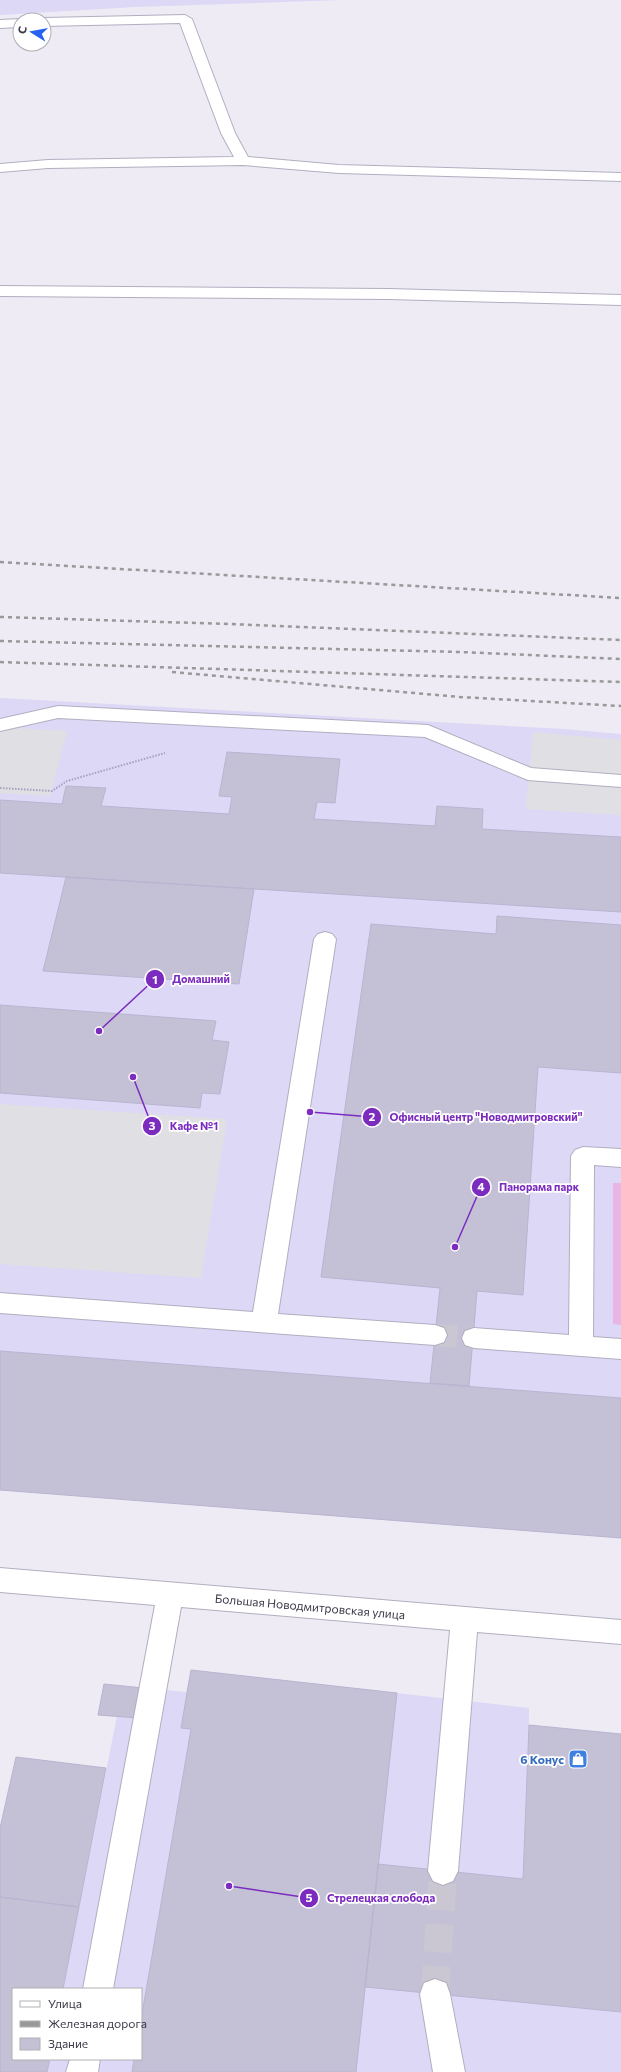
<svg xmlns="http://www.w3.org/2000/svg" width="621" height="2072" font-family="Commissioner,sans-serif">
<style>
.commercial{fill:#dcd8f5}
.green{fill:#e7b6e7}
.parking{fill:#e0dfe4}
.building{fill:#c4c1d6;stroke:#b9b4d1}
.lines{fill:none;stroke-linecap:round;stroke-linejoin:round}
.minor-tunnel-far1{stroke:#cac7d3;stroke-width:22;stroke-dasharray:22 11;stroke-linecap:butt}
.minor-tunnel{stroke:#cac7d3;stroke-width:28;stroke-dasharray:28 14;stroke-linecap:butt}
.minor-casing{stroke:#b2aec0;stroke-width:2}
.path{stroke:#a6a0c1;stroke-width:2;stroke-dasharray:1.5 1.5;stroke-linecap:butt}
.minor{fill:#fff;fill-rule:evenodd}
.rail{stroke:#999;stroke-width:2.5;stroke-dasharray:4 4;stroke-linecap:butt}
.labels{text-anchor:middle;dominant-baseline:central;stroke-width:3.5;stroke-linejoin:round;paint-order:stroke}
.near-street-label{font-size:12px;fill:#3c3949;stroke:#fff}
.near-shop-label{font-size:12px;font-weight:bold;fill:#366cbe;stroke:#fff;text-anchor:end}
.leader{fill:none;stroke:#7b2cbf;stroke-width:1.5}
.callout-dot{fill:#7b2cbf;stroke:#fff;stroke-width:1.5}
.mark-label{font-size:12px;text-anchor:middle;font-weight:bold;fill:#fff}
.callout-label{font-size:11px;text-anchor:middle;font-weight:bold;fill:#7b2cbf;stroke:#fff;stroke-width:3.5;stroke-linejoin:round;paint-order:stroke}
</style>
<rect width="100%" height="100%" fill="#eeebf5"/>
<path class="commercial" d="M0 0H342L135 7 0 15Z
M0 698 564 729 621 734V1538L0 1490Z
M191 1670 529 1708V1725L621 1734V2072H47L50 2059H141V1989H63L117 1716 98 1715 104 1684 186 1692Z"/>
<path class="green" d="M613 1183H621V1325L613 1324Z"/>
<path class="parking" d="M0 727 67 731 50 796 0 793Z
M533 732 621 740V815L526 809Z
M0 1104 227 1119 201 1278 0 1264Z"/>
<path class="building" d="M227 752 340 759 335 803 317 802 314 819 435 826 437 806 483 809 482 829 621 837V912L0 873V800L62 804 66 786 106 788 101 806 229 814 232 797 219 796Z
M66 877 254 889 239 984 43 971Z
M497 916 621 925V1073L538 1067 523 1295 477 1291 469 1386 430 1383 440 1288 321 1277 371 924 496 934Z
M0 1005 216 1021 212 1040 229 1042 220 1094 202 1093 200 1108 0 1093Z
M0 1351 621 1398V1538L0 1490Z
M191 1670 397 1693 356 2072H132L134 2059H141V2020L191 1729 181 1728Z
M104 1684 143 1688 138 1718 98 1715Z
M529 1725 621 1734V2012L365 1987 378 1864 523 1879Z
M16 1757 106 1768 79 1907 0 1897V1828Z
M0 1897 79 1907 63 1989H13V2059H50L47 2072H0Z"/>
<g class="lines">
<path class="minor-tunnel-far1" d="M435 1335 474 1338"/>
<path class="minor-tunnel" d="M435 1994 443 1871"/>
<g class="minor-casing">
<path id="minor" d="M185 15 192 19 235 133 248 157 339 165 621 173V181L339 173 243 165 48 168 0 172V164L48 160 234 157 221 133 180 23 44 26V20H39L44 18Z
M20 19 24 20H20V27L0 28V20Z
M0 286 388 289 621 295V305L388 299 0 296Z
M58 706 428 725 531 768 621 775V787L528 780 425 737 58 718 0 731V719Z
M325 932 332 934 336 939 278 1314 435 1325 444 1328 447 1335 444 1342 435 1345 0 1313V1293L253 1312 314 939 318 934Z
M583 1147 621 1149V1167L594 1165 593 1337 621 1339V1359L474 1348 465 1345 462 1338 465 1331 474 1328 569 1335 571 1156 575 1150Z
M0 1568 621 1620V1644L477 1632 458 1871 453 1881 443 1885 433 1881 428 1871 450 1630 181 1607 113 1989H83L155 1605 0 1592Z
M435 1979 446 1983 450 1994 465 2072H433L420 1994 424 1983Z
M70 2059H100L98 2072H66Z"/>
</g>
<path class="path" d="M0 788 52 791 67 781 165 753"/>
<use href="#minor" class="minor"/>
<path class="rail" d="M0 562 621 598
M0 617 229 624 621 640
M0 641 460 652 621 659
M0 662 621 682
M172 672 460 697 621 706"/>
</g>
<defs>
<g id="shop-square" transform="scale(1)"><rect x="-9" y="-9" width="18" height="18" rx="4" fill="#3f7fe0" stroke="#fff"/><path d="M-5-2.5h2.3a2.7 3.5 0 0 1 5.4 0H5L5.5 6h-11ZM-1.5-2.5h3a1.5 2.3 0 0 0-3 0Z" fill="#fff"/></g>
</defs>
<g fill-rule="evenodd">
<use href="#shop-square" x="578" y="1759"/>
</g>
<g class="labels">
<g class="near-street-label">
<text transform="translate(310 1606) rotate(5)">Большая Новодмитровская улица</text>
</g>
<g class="near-shop-label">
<text x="564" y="1759">6 Конус</text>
</g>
</g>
<path class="leader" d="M99 1031L155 979M310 1112L372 1117M133 1077L152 1126M455 1247L481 1187M229 1886L309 1898"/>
<g class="callout-dot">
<circle cx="99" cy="1031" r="4"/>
<circle cx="310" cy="1112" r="4"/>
<circle cx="133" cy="1077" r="4"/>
<circle cx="455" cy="1247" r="4"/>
<circle cx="229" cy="1886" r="4"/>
<circle cx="155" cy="979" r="10"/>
<circle cx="372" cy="1117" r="10"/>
<circle cx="152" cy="1126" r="10"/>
<circle cx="481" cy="1187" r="10"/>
<circle cx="309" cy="1898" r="10"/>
</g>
<g class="mark-label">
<text x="155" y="984">1</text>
<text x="372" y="1121">2</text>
<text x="152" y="1130">3</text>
<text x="481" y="1191">4</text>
<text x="309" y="1902">5</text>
</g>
<g class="callout-label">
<text x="201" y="983">Домашний</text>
<text x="486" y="1121">Офисный центр "Новодмитровский"</text>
<text x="194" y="1130">Кафе №1</text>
<text x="539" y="1191">Панорама парк</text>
<text x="381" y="1902">Стрелецкая слобода</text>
</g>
<rect x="12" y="1988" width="130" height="72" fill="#ffffff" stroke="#b1b0b6"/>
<rect x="20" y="2001" width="20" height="6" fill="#ffffff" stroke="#b1b0b6"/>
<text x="48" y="2008" font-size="12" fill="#3c3949">Улица</text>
<rect x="20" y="2021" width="20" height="6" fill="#999999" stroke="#b1b0b6"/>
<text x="48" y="2028" font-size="12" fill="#3c3949">Железная дорога</text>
<rect x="20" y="2038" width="20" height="12" fill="#c4c1d6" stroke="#b1b0b6"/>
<text x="48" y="2048" font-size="12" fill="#3c3949">Здание</text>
<g transform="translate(32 32) rotate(281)"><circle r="19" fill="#ffffff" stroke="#b1b0b6"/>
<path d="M0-3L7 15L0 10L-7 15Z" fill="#2663f1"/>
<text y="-6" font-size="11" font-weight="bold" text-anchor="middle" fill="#3c3949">С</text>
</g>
</svg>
